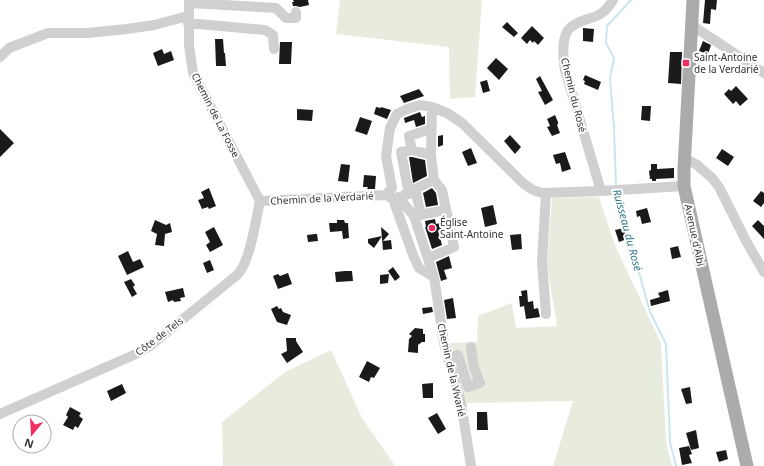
<svg xmlns="http://www.w3.org/2000/svg" width="764" height="466" font-family="'Noto Sans',sans-serif">
<style>
.green{fill:#e8ecde}
.lines{fill:none;stroke-linecap:round;stroke-linejoin:round}
.stream{stroke:#cae6ed;stroke-width:2}
.building{fill:#1a1a1a}
.minor{stroke:#d0d0d0;stroke-width:10}
.major{stroke:#ababab;stroke-width:13}
.poi-dot{fill:#ef2f61;stroke:#fff;stroke-width:1.5}
.labels{text-anchor:middle;dominant-baseline:central;stroke-width:4;stroke-linejoin:round;paint-order:stroke}
.poi-label{font-size:10px;fill:#333;stroke:#fff;text-anchor:start}
.street-label{font-size:10px;fill:#333;stroke:#fff}
.water-label{font-size:11px;font-style:italic;fill:#367b8d;stroke:#fff}
</style>
<rect width="100%" height="100%" fill="#fff"/>
<path class="green" d="M340 0H482L475 97 450 99 449 47 336 34Z
M599 197 614 243 661 343 666 441 672 466H553L573 401 467 403 448 343 477 342 478 316 512 303 516 328 557 326 547 265 552 198Z
M331 350 362 418 395 466H223L222 422 285 372Z"/>
<g class="lines">
<path class="stream" d="M616 186 614 128 610 78 614 58 606 43 607 26 631 0
M617 193 650 312 666 344 670 442 676 466"/>
</g>
<path class="building" d="M293 0H308L309 5 300 7 296 6H293L292 2H294Z
M705 0H717L716 10 711 9 710 24 703 23Z
M507 22 518 33 514 37 502 27Z
M532 26 544 38 538 45 534 41 533 43 530 40 527 44 521 38Z
M583 28 594 29 593 42 583 41Z
M215 39H223L224 53H225L226 66H216Z
M703 41 711 45 708 54 699 51Z
M280 42H292L291 64H279Z
M162 49 164 54 171 51 174 60 158 66 153 53Z
M670 52H682L681 84 668 83Z
M496 58 508 69 499 80 487 68Z
M585 75 601 82 598 90 584 84 585 81 583 80Z
M540 76 553 100 545 105 538 92 542 91 536 79Z
M487 80 490 91 483 93 480 82Z
M736 86 748 99 740 106 736 101 733 104 724 94 729 89 731 91Z
M419 89 424 96 404 103 400 96Z
M642 106H651L650 121 641 120Z
M376 107 381 108V107L391 110 387 119 374 114Z
M297 109 313 110 312 121 297 120Z
M420 112 422 117 425 116V124L416 127 414 120 405 123 404 118Z
M555 115 558 122V124L557 125 560 133 552 136 547 127 550 126 547 119Z
M360 117 372 121 367 135 355 131Z
M0 129 14 143 0 157Z
M443 135V145L438 147V136Z
M510 135 521 147 515 154 504 141Z
M471 148 477 163 468 166 462 152Z
M722 149 734 157 728 166 716 158Z
M565 152 571 169 562 172 560 163 556 164 553 155Z
M409 157H412L425 160 427 176 413 183Z
M341 164 350 165 348 182 338 181Z
M651 164H657V169L674 168V178L656 179V181H652V179H650L649 171 651 170Z
M364 175 376 176 375 189H367L368 187H363Z
M209 188 216 206 209 209 208 207 202 209 198 200 204 198 201 192Z
M432 188 436 193 438 205 426 207 423 193Z
M761 191 764 193V203L761 207 753 201Z
M493 205 497 224 485 227 481 208Z
M647 208 651 222 642 224 640 216 637 217 636 211Z
M435 219 436 224 440 223 442 229 438 230 442 245 432 249 425 227H426L425 221Z
M155 220 166 225 170 223 172 232 165 234 164 246 155 245 157 234 151 231Z
M337 220H344L345 223H348L349 238 343 239 342 231 330 232 329 223H337Z
M758 220 764 226V239L752 226Z
M214 227 223 245 210 252 206 245 210 242 205 232Z
M381 227 389 234 383 241 391 240 392 249 383 250Z
M624 228 627 239 619 242 615 230Z
M315 234H317L318 241 308 242 307 235Z
M521 234 522 249 512 250 510 235Z
M382 236 374 248 368 243V239Z
M678 246 681 257 672 259 670 248Z
M128 251 133 262 140 259 144 267 127 275 118 256Z
M449 256 452 268 444 270 447 279 441 281 436 262Z
M210 260 214 270 207 273 203 263Z
M393 267 400 277 395 281 388 271Z
M345 271H352L353 281 336 282 335 272Z
M288 273 292 284 278 289 273 276 278 274 280 276Z
M389 274 388 283 380 284V275Z
M131 279 135 285 133 287 137 294 132 297 124 282Z
M183 288 185 297 180 298 181 301 174 302 173 300 168 302 165 292Z
M527 290 528 302 533 301 534 309 538 308 540 317 526 319 524 306 520 307 519 296H522L521 291Z
M668 290 670 301 651 306 650 300 660 297 658 293Z
M453 298 456 318 447 319 444 300Z
M277 306 279 309 281 308 283 312 291 315 287 325 277 322 271 309Z
M432 307 433 312 423 314 422 308Z
M415 328 423 329V334H425V342H422L418 345V353L408 352 409 339 412 336 409 334Z
M286 338H296V341L303 352 287 363 281 354 287 351Z
M367 361 380 368 374 378 371 377 369 382 359 377Z
M433 383V398H423L422 384Z
M122 384 126 393 111 401 107 391Z
M690 387 692 403 686 404 681 389Z
M70 407 81 413 79 416 83 419 78 428 75 426 73 430 63 425 68 417 66 415Z
M477 412H487L488 430H477Z
M437 413 446 429 438 434 428 418Z
M696 430 699 448 691 450 686 433Z
M689 446 692 454 689 455 692 463 682 465 679 448Z
M726 450 728 459 719 462 716 452Z"/>
<g class="lines">
<path class="minor" d="M189 0V45L193 73 260 201
M189 3 276 8 286 18H296V12
M188 23 265 30 273 35 274 49
M691 26 696 28 764 73
M0 57 9 48 48 33H87L127 29 154 25 188 16
M412 150 409 136 431 129
M685 159 696 164 712 178 719 187 746 241 764 272
M415 189 421 215
M601 191 565 70C563 60 561 35 570 28 585 14 599 24 613 0
M409 194 401 152 412 150 431 155
M386 195 393 199 413 255 419 268 434 277 444 343 461 402 471 466
M404 195 409 194 415 189 434 180
M398 197 414 216 434 277
M260 201 386 195 392 188 386 156 390 128 397 114 407 109 420 105 432 107 447 113 462 123 524 184 533 190 542 193 601 191 684 186
M414 216 446 210
M428 258 454 247 442 190 434 180 431 155 432 107
M546 314 542 262 546 193
M448 359 458 355 468 387 480 383 474 367 471 347
M0 414 136 354 150 346 237 275C250 263 256 219 260 201"/>
<path class="major" d="M693 0 684 169V186L747 466"/>
</g>
<g class="poi-dot">
<rect x="682" y="59" width="8" height="8" rx="2"/>
<circle cx="432" cy="228" r="4"/>
</g>
<g class="labels">
<g class="poi-label">
<text x="694" y="57">Saint-Antoine<tspan x="694" dy="12">de la Verdarié</tspan></text>
<text x="440" y="222">Église<tspan x="440" dy="12">Saint-Antoine</tspan></text>
</g>
<g class="street-label">
<text transform="translate(574 95) rotate(76)">Chemin du Rosé</text>
<text transform="translate(216 115) rotate(63)">Chemin de La Fosse</text>
<text transform="translate(322 198) rotate(-3)">Chemin de la Verdarié</text>
<text transform="translate(695 235) rotate(78)">Avenue d'Albi</text>
<text transform="translate(159 336) rotate(-37)">Côte de Tels</text>
<text transform="translate(452 370) rotate(77)">Chemin de la Vivarié</text>
</g>
<g class="water-label">
<text transform="translate(628 230) rotate(75)">Ruisseau du Rosé</text>
</g>
</g>
<g transform="translate(32 434) rotate(198)"><circle r="19" fill="#ffffff" stroke="#adadad"/>
<path d="M0-3L7 15L0 10L-7 15Z" fill="#ef2f61"/>
<text y="-6" font-size="11" font-weight="bold" text-anchor="middle" fill="#333333">N</text>
</g>
</svg>
